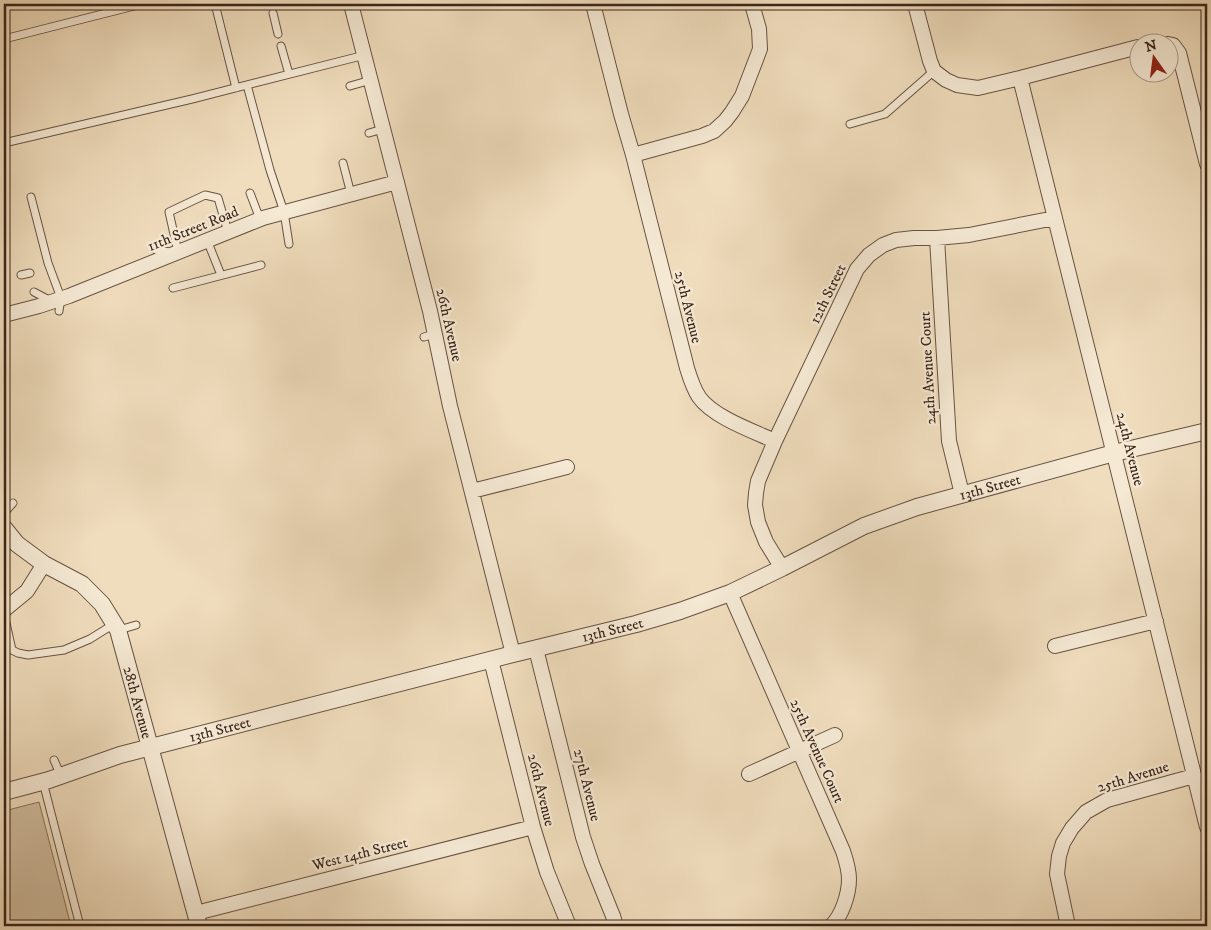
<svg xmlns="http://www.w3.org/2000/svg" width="1211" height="930" font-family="'IM FELL DW Pica',serif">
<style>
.green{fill:#d1bea1;stroke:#86725e}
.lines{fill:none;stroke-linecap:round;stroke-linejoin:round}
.service-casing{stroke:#685344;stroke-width:9}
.minor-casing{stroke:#685344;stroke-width:16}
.tertiary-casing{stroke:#685344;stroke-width:18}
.service{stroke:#f5e9d4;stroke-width:7}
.minor{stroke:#f5e9d4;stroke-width:14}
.tertiary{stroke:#f5e9d4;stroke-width:16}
.labels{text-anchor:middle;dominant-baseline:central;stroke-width:4.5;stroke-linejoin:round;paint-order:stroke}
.street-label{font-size:15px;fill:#3b251b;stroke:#f5e9d4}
</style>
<rect width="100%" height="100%" fill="#f0ddbd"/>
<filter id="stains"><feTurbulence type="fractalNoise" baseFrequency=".004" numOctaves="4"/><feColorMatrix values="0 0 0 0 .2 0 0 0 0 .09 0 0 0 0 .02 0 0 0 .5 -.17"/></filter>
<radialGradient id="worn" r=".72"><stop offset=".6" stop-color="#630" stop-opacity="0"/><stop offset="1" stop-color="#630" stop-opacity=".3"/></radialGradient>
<path class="green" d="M39 802 71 926H4V811Z"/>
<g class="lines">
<g class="service-casing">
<path id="service" d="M215 4 236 88
M273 13 278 34
M4 39 142 4
M281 46 289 74
M247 85 270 170 284 212 289 244
M350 86 371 80
M850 124 885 114 934 71
M369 133 383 129
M4 143 192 99 365 55
M343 163 351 194
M250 193 260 219
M31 197 48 263 61 298 59 311
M207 240 221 275
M156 250 170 252
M178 252 169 212 205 195 218 198 228 232
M21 275 30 273
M173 288 261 265
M34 292 51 301
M424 337 435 334
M4 517 5 512 13 503
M4 614 12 650 18 653 28 655 64 650 90 639 114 624
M119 630 136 625
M54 760 61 776
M43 782 80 926"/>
</g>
<g class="minor-casing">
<path id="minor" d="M351 4 430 311 450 406 513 654
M593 4 621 114 633 155 687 368C690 378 693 388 699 397 713 417 753 431 775 441
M915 4 930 61 934 71 946 80 957 85 978 88 1020 78 1138 47
M1168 44 1173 45 1179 53 1207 164
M1020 78 1207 827
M633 155 702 136 714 131 725 121 732 112 742 96 760 49 759 29 752 4
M937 238 949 441 962 494
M4 315 39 306 69 296 263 218 397 182
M472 491 567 467
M782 568 766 542 758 522 755 505 756 493 758 481 775 441 857 269 869 255 883 245 896 240 914 238H937L969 235 1055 218
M730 593 843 851C846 860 849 870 849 879 849 894 842 916 831 926
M4 610 27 591 44 564
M1055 646 1156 621
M536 649 583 837 592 864 613 916 616 926
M491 660 533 827 547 872 569 926
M749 774 835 735
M196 913 533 827
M1068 926 1057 874 1059 856 1063 843 1072 828 1086 812 1107 800 1194 776"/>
</g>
<g class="tertiary-casing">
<g id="tertiary">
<path id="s1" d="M4 528 17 544 44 564 82 584 102 604 118 630 199 926"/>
<path id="s2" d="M4 792 49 780 120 755 513 654 636 624 680 611 730 593 782 568 864 526 917 507 1114 453 1207 431"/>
</g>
</g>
<use href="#service" class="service"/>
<use href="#minor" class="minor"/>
<use href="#tertiary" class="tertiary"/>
</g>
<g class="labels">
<g class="street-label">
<text transform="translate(193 229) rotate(-22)">11th Street Road</text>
<text transform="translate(828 294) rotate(-64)">12th Street</text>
<text transform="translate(688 307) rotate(76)">25th Avenue</text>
<text transform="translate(449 325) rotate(77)">26th Avenue</text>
<text transform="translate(928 368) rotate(-93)">24th Avenue Court</text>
<text transform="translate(1130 449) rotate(76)">24th Avenue</text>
<text stroke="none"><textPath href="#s2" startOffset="1035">13th Street</textPath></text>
<text stroke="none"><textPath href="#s2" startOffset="630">13th Street</textPath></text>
<text stroke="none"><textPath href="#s1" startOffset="231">28th Avenue</textPath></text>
<text stroke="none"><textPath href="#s2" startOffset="225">13th Street</textPath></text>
<text transform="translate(817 751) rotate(66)">25th Avenue Court</text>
<text transform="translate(1133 777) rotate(-17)">25th Avenue</text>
<text transform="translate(587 785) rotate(76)">27th Avenue</text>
<text transform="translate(541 790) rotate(76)">26th Avenue</text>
<text transform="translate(360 854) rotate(-14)">West 14th Street</text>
</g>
</g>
<rect width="1211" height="930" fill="none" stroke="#f0ddbd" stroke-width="20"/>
<rect x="5" y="5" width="1201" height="920" fill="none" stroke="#3b251b" stroke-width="2.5"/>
<rect x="10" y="10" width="1191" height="910" fill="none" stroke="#3b251b"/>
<g transform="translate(1154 58) rotate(346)"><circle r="24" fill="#f5e9d4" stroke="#ab9b8a"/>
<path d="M0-4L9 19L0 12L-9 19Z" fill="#8f2418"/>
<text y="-8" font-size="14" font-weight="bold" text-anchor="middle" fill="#3b251b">N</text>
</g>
<rect width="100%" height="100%" filter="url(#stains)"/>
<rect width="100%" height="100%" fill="url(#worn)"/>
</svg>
